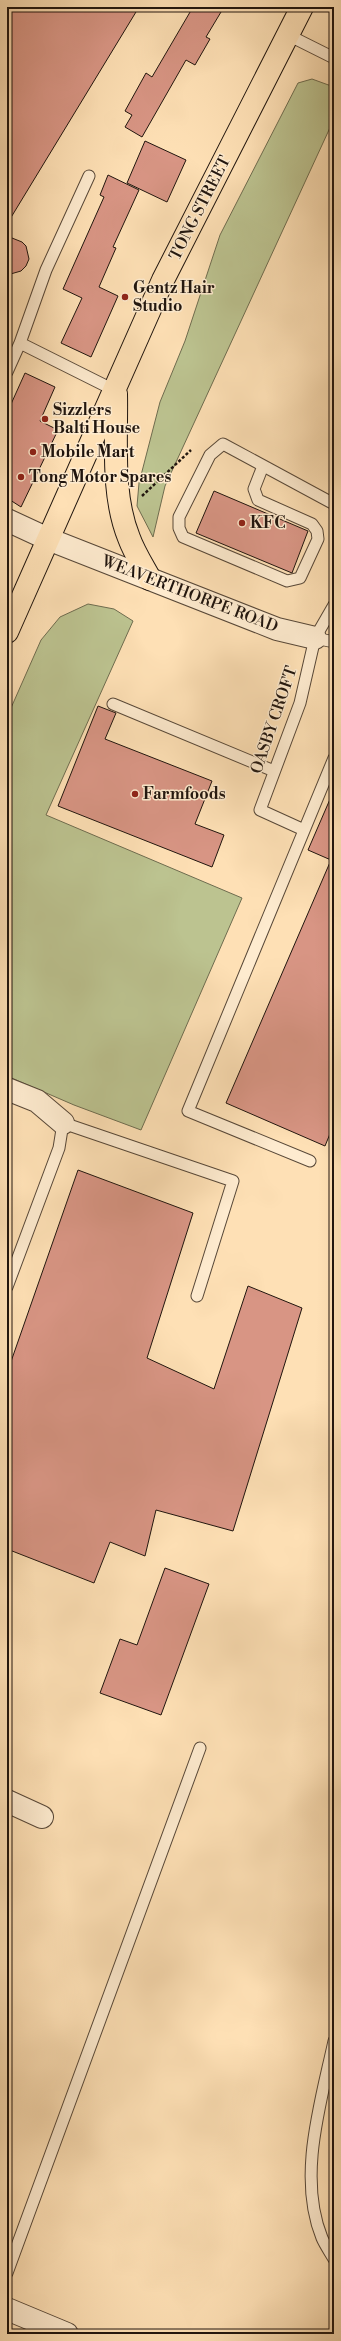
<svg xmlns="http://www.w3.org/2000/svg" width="341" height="2341" font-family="'Libre Bodoni',serif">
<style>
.green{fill:#bcc390;stroke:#6e6c4f}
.building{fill:#d89584;stroke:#20150e}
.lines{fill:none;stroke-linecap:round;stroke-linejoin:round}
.service-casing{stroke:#584838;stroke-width:13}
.minor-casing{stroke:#584838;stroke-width:24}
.tertiary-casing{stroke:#584838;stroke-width:24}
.trunk-casing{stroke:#20150e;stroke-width:24}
.path{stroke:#20150e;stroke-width:2.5;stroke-dasharray:3 2;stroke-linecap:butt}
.service{stroke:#feebcf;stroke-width:11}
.minor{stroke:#feebcf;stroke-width:22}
.tertiary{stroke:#feebcf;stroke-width:22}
.trunk{stroke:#fee0b5;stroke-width:22}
.poi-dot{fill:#8f2418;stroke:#feebcf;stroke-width:1.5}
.labels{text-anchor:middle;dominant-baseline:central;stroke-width:3;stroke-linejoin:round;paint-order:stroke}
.street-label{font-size:16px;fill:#20150e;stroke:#feebcf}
.poi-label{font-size:16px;font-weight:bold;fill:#20150e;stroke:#feebcf;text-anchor:start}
</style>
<rect width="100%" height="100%" fill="#fee0b5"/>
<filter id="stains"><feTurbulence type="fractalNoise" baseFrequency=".005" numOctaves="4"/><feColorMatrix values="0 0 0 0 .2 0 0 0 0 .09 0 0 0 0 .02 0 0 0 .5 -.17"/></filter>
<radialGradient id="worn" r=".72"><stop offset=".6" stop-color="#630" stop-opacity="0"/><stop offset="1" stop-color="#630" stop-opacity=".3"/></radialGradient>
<path class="green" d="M312 79 334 87V119L165 486 153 537 137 506 139 483 160 402 185 341 220 235 298 83Z
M88 604 114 609 133 621 46 815 242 898 141 1130 74 1105 7 1076V717L41 640 60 617Z"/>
<path class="building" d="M7 7H139L7 224Z
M193 7H224L206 37 210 39 195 65 186 60 142 137 125 127 132 115 125 111 146 73 152 77Z
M145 141 186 160 167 202 127 183Z
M108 175 139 190 113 247 116 248 99 287 118 296 91 357 61 343 82 298 63 289 104 197 100 195Z
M7 236 22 242 26 246 29 259 26 266 21 271 7 275Z
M25 373 55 387 40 421 58 430 21 507 7 498V413Z
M214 491 308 531 292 573 196 533Z
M98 706 116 713 105 739 212 781 195 824 224 835 212 867 58 806Z
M334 790V1124L325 1146 226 1103 331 860 308 850Z
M78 1170 193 1213 147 1358 214 1389 248 1286 302 1308 233 1531 156 1510 145 1556 110 1542 94 1583 7 1549V1373Z
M165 1568 209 1584 161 1715 100 1693 120 1639 137 1645Z"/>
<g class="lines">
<g class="service-casing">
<path id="service" d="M288 35 334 58
M20 343 116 391
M7 372 20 343 46 270 89 176
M263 466 254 489 258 500 312 524 317 531 318 539 300 578 287 581 183 537 179 528V517L210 455 223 444 334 504
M315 638 334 642
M113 704 274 771
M304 830 260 810 300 703 315 638 334 605
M310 1161 188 1111 334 758
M7 1287 59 1148 63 1123 233 1181 197 1296
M334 2041C321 2102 297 2177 322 2238 325 2245 330 2252 334 2259
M7 2273 200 1748"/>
</g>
<g class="minor-casing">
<path id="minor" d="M7 520 48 539 277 629 315 638
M7 1089 37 1101 63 1123
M7 1801 42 1817"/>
</g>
<g class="tertiary-casing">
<path id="tertiary" d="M7 2309 67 2334"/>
</g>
<g class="trunk-casing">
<path id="trunk" d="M116 394C117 440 111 494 129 538 134 552 143 566 150 579
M7 632 163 280 302 7"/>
</g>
<path class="path" d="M142 496 191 450"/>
<use href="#service" class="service"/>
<use href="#minor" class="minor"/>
<use href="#tertiary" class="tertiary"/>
<use href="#trunk" class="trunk"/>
</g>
<g class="poi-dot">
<circle cx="125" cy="297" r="4"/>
<circle cx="45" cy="419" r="4"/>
<circle cx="33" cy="452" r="4"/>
<circle cx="21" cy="477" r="4"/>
<circle cx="242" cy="523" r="4"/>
<circle cx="135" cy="794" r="4"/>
</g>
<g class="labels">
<g class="street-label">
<text transform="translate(200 208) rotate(-63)">TONG STREET</text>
<text transform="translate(190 594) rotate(21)">WEAVERTHORPE ROAD</text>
<text transform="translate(274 720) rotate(-71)">OASBY CROFT</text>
</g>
<g class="poi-label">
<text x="133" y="288">Gentz Hair<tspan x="133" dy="18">Studio</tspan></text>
<text x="53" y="410">Sizzlers<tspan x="53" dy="18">Balti House</tspan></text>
<text x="41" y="452">Mobile Mart</text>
<text x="29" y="477">Tong Motor Spares</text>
<text x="250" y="523">KFC</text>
<text x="143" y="794">Farmfoods</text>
</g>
</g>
<rect width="341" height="2341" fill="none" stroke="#fee0b5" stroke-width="24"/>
<rect x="8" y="8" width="325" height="2325" fill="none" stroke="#20150e" stroke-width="2"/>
<rect x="12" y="12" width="317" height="2317" fill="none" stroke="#20150e"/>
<rect width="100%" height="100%" filter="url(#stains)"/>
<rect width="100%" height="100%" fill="url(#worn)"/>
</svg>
